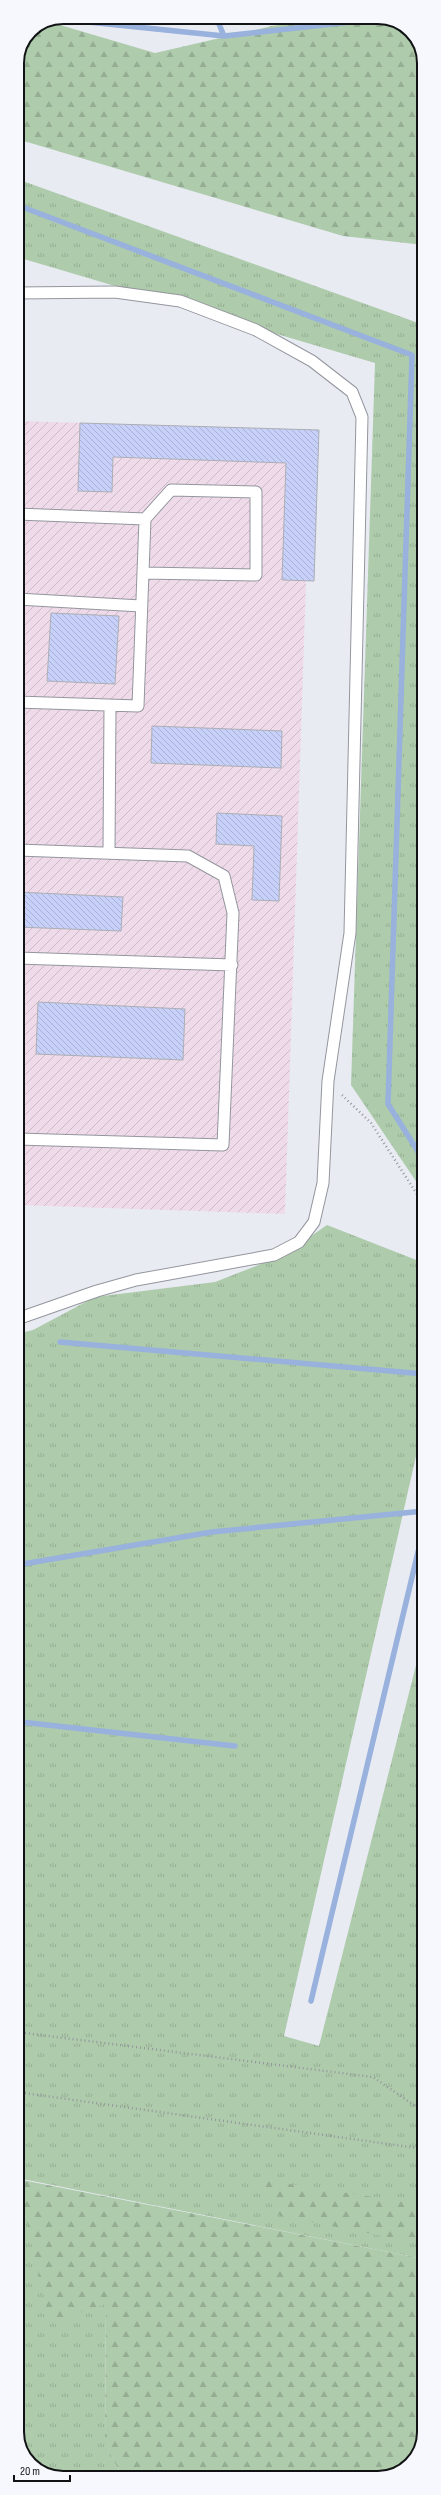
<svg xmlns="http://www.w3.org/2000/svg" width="441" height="2495" font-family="'Sofia Sans Condensed',sans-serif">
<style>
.industrial{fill:url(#industrial-furrows)}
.grass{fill:url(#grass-tufts)}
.forest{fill:url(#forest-firs)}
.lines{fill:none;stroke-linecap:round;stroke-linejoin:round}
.stream{stroke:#98b1dd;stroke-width:5.5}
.building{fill:url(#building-back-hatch);stroke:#acaeb5}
.service-casing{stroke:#94969e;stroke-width:13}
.path{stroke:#95969c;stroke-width:2.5;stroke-dasharray:1 3;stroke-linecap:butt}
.service{stroke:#fff;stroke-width:11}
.rim{fill:none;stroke:#111214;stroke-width:2}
</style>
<defs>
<pattern id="industrial-furrows" width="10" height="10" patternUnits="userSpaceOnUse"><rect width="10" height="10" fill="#efdae9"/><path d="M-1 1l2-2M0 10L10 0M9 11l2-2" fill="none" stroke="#ccbac7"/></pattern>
<pattern id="grass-tufts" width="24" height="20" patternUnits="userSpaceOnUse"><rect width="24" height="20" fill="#aecbac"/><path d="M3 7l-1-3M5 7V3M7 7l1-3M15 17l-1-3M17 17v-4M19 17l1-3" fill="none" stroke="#95ad93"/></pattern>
<pattern id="forest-firs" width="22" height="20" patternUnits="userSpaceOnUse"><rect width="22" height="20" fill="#aecbac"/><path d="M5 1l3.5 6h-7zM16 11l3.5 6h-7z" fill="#95ad93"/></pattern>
<pattern id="building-back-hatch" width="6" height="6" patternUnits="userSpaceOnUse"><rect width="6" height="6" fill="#c6d0f8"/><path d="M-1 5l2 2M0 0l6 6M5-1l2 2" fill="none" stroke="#a9b2d4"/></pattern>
</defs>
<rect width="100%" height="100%" fill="#e9ebf3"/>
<path class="industrial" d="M17 421 319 430 314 581H306L285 1214 17 1205Z"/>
<path class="grass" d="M17 179 424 325V1193L351 1085 375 363 17 257Z
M327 1225 424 1263V1421L284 2036 319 2046 424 1634V2259L17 2178V1334L33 1330 95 1297 215 1282 284 1255Z
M17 2197 26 2218 106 2304 105 2443 123 2478H57L30 2464 17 2438Z"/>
<path class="forest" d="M334 17H384L410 30 424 57V245L343 236 17 139V63L31 30 50 22 155 53 272 26Z
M17 2179 424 2259V2432L412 2462 384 2478H123L105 2444 106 2304 50 2323 26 2218 17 2197Z
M258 2179 424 2205V2244L280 2216Z"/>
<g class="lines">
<path class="stream" d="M216 17 224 36
M320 17 323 25
M59 19 224 36 386 18
M17 205 412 355 388 1104 424 1161
M60 1342 424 1374
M17 1565 212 1532 424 1511
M21 1722 235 1746
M311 2001 424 1527"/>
</g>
<path class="building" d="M80 423 319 430 314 581 282 580 286 463 113 457 112 492 78 491Z
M51 613 119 616 115 684 47 681Z
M152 726 282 731 281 768 151 763Z
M217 813 282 816 279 901 252 900 254 846 216 844Z
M17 892 123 897 121 931 17 927Z
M38 1002 185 1009 183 1060 36 1054Z"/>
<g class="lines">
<g class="service-casing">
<path id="service" d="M17 293 115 292 180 301 256 330 312 361 352 392 362 417 350 933 328 1081 323 1183 314 1222 299 1242 274 1255 136 1280 97 1291 17 1319
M17 514 145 519 138 706 17 702
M143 573 256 575V492L171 490 145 519
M17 599 141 606
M17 850 188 856 224 876 233 913 223 1145 17 1139
M109 852 110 706
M17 958 232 965"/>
</g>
<path class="path" d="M342 1095 371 1123 424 1205
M17 2032 373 2077 424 2112
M17 2092 424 2149"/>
<use href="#service" class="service"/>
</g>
<path d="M0 0H441V2495H0ZM63 24H378A39 39 0 0 1 417 63V2432A39 39 0 0 1 378 2471H63A39 39 0 0 1 24 2432V63A39 39 0 0 1 63 24Z" fill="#f6f8fe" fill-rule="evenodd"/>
<path class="rim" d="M63 24H378A39 39 0 0 1 417 63V2432A39 39 0 0 1 378 2471H63A39 39 0 0 1 24 2432V63A39 39 0 0 1 63 24Z"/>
<path d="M14 2475v6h56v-6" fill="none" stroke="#111214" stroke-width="2"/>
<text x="20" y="2475" font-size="12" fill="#111214" stroke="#f6f8fe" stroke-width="3" paint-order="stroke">20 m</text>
</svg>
